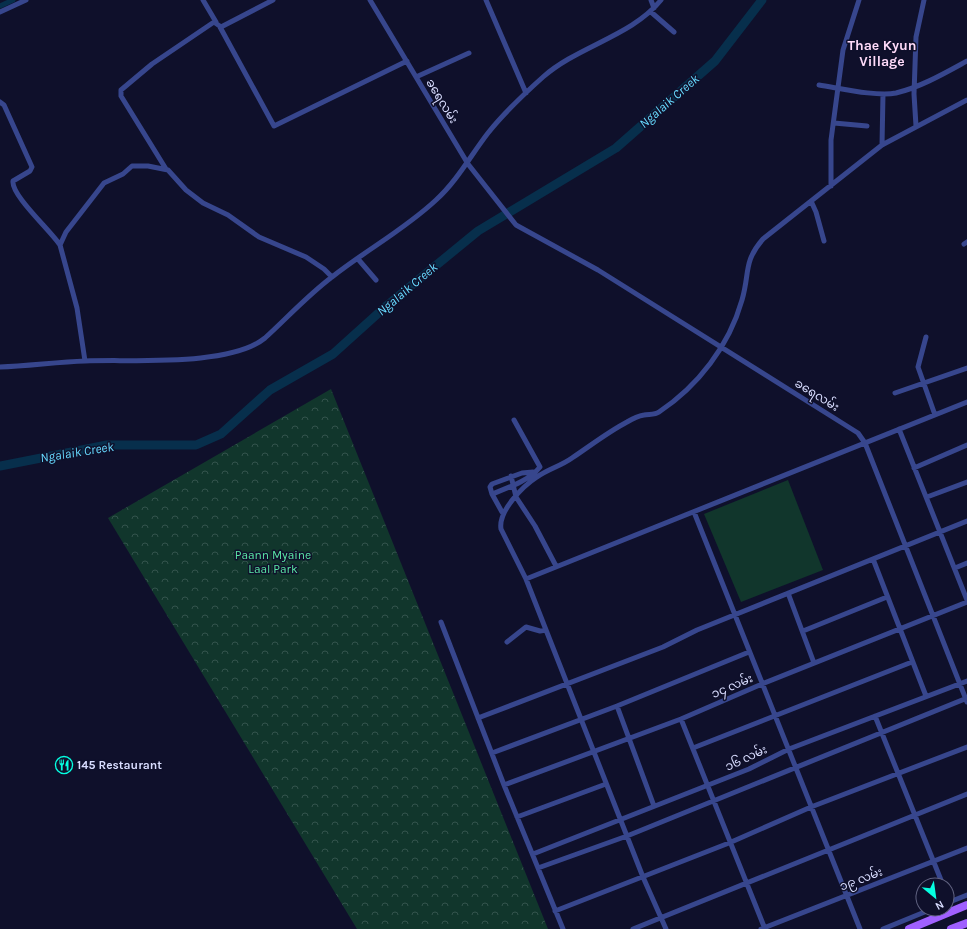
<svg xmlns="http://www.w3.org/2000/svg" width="967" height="929" font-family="Karla,'Noto Sans Myanmar',sans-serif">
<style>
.forest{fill:url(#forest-crowns)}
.garden{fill:#11362c}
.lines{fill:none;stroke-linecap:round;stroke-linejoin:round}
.canal{stroke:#072f4c;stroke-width:5}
.river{stroke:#072f4c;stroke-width:9}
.street{stroke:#37468d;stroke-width:5}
.primary{stroke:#a060ff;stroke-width:8}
.labels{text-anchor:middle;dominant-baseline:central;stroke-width:3;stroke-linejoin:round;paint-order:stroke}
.street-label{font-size:12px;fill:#d9ddff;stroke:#0f102b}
.park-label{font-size:12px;fill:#5be8a6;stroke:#0f102b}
.poi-label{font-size:12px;font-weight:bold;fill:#d9ddff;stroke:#0f102b;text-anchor:start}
.water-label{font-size:13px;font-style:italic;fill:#67daff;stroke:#0f102b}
.quarter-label{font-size:14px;font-weight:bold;fill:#ffdbfa;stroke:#0f102b}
</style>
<defs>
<pattern id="forest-crowns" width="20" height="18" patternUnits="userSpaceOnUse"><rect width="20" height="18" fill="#11362c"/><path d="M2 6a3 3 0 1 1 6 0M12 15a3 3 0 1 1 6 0" fill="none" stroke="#33534c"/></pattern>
</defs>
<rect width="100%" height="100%" fill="#0f102b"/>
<path class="forest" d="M331 389 548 929H357L108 518Z"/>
<path class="garden" d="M788 480 823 570 741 602 704 514Z"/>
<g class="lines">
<path class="canal" d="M0 6 13 0"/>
<path class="river" d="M0 466 107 445H196L221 434 270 390 333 354 384 308 478 231 616 148 715 61 762 0"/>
<path class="street" d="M203 0 216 22
M370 0 468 164 516 225 598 270 858 433 865 443 967 702
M486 0 526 93
M651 0 654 8
M0 12 26 0
M651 12 674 32
M220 27 274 126 407 61
M416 77 469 53
M819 85C839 88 877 97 896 93 921 87 945 73 967 61
M0 102 4 105 32 167 30 171 13 181C11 195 51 231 60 245
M834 123 867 126
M916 126 914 94 916 37 924 0
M882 145 883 94
M166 169 121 96V90L152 64 214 22 221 27 273 0
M831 186V140L843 50 859 0
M811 201 816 212 824 241
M964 244 967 242
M358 259 376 280
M926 337 918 367 935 415
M85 361 77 308 60 245 66 232 104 183 123 174 132 166H148L168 170 186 190 203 203 228 215 259 237 306 257 324 269 332 277
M0 367C28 366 57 362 85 361 130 359 230 367 265 338 287 318 308 295 332 277 366 250 404 230 436 200 457 181 471 155 488 133 504 113 524 94 543 77 578 46 632 36 661 0
M895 393 967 368
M899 429 967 600
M914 468 967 445
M511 476 516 497 535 526 556 566
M492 494C507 488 529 481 540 467L514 420
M927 497 967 482
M502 512 492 494 490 487 492 484 522 473 533 472 535 474
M694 512 860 929
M873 559 926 696
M955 568 967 563
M526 579 967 402
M788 593 814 663
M441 622 504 785 563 929
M803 631 887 597
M507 642 526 627 540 631 546 630
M617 706 654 806
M875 716 943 885
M478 718 663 647 697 630 967 521
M681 719 765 929
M693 748 912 662
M492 753 617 706 749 652
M504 785 681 719 762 684 967 602
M517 817 606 784
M533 854 749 769 789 749 967 681
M538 868 627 836 967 698
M947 895 950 902
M947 903 967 895
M555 911 729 843 811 807 967 747
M633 929 967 794
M666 929 643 877 526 579 501 529C498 511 523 486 537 477 548 469 561 466 572 458 590 446 608 432 627 422 632 419 638 416 644 415 649 414 655 415 659 412 698 386 729 346 742 300 750 273 743 262 763 239L882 145 967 100
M761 929 967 848
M883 929 932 909"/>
<path class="primary" d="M909 929 967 905
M951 929 967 923"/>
</g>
<defs>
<g id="restaurant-ring" transform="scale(0.9)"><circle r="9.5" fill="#0f102b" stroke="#05ffe1" stroke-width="1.5"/><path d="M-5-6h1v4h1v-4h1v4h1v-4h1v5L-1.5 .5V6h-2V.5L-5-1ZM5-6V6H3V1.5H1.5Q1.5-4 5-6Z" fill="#05ffe1"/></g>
</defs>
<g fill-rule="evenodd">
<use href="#restaurant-ring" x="64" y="765"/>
</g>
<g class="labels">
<g class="street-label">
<text transform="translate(442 101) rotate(59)">ခရေလမ်း</text>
<text transform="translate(817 395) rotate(32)">ခရေလမ်း</text>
<text transform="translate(732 686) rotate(-23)">၁၄ လမ်း</text>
<text transform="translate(746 758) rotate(-25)">၁၆ လမ်း</text>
<text transform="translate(861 879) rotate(-21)">၁၉ လမ်း</text>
</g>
<g class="park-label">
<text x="273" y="555">Paann Myaine<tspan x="273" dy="14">Laal Park</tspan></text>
</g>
<g class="poi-label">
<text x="77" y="765">145 Restaurant</text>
</g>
<g class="water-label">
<text transform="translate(669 101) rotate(-41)">Ngalaik Creek</text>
<text transform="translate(407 289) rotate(-40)">Ngalaik Creek</text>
<text transform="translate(77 452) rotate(-9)">Ngalaik Creek</text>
</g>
<g class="quarter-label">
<text x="882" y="45">Thae Kyun<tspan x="882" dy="16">Village</tspan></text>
</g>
</g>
<g transform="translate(935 897) rotate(151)"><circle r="19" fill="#0f102b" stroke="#606280"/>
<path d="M0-3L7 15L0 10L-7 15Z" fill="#05ffe1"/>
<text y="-6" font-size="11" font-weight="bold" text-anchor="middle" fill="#d9ddff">N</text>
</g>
</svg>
